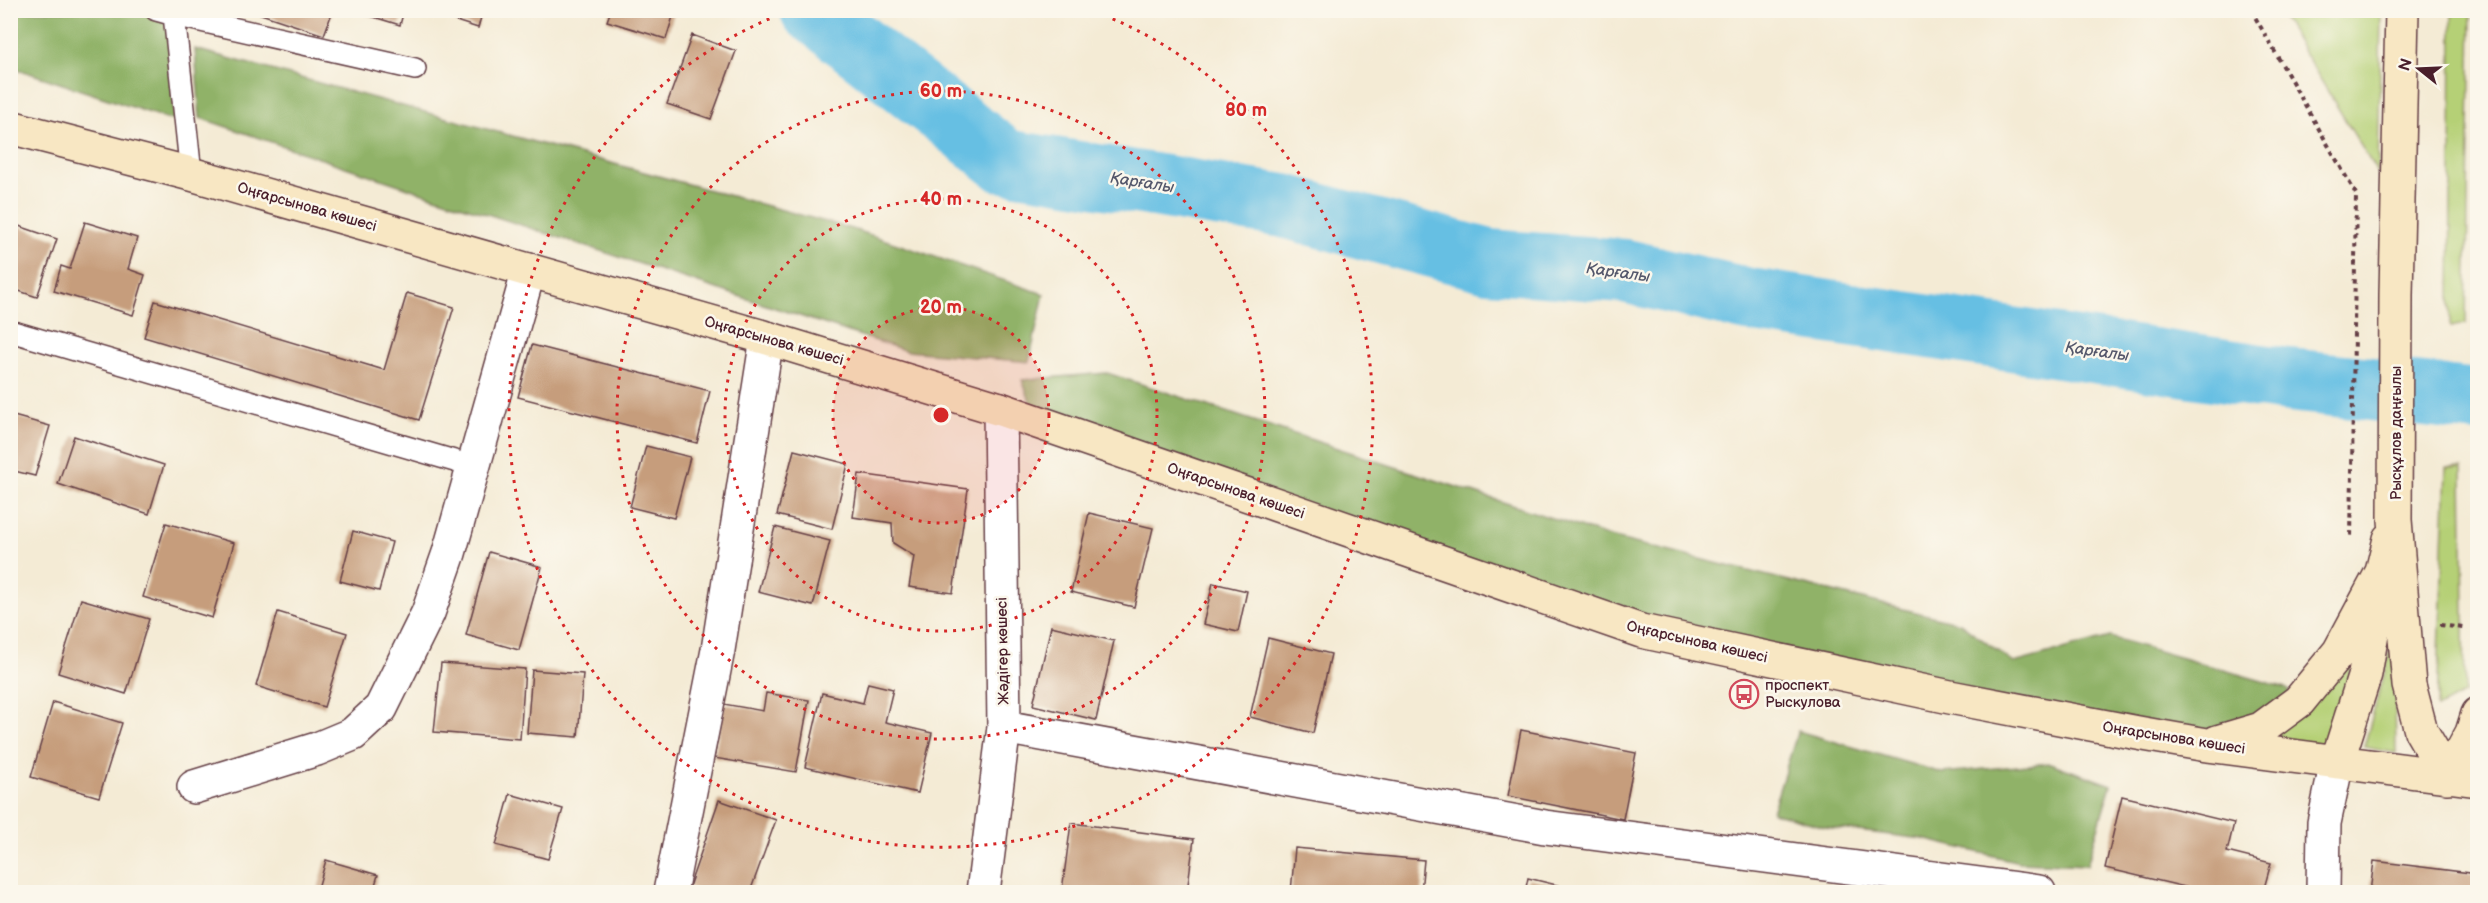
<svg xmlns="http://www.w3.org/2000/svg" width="2488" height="903" font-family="'Balsamiq Sans',sans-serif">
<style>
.green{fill:#b5d076;stroke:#807850;stroke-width:1.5}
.forest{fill:#90b267;stroke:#6d6849;stroke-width:1.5}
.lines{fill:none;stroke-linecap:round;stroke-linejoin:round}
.river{stroke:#66bfe3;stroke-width:64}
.building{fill:#c69d7b}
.service-casing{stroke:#643e44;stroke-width:24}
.minor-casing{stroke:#643e44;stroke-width:36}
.secondary-casing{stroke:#643e44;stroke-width:36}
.path{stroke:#643e44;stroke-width:4;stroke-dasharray:4.5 4.5;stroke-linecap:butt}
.service{stroke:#fff;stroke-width:21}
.minor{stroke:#fff;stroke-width:33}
.secondary{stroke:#f8e7c3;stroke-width:33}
.ring{fill:none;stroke:#d62828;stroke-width:3;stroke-dasharray:3 6}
.labels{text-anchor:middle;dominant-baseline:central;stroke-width:5;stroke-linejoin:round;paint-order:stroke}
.street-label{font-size:15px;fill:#4a1f2b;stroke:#fbf7ec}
.poi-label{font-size:15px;fill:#4a1f2b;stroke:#fbf7ec;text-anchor:start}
.water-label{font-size:16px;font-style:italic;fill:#54576b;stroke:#fbf7ec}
.centre{fill:#d62828;stroke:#fbf7ec;stroke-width:3}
.ring-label{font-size:18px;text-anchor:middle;font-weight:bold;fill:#d62828;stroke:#fbf7ec;stroke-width:5;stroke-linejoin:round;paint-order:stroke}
</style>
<rect width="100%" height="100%" fill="#fbf7ec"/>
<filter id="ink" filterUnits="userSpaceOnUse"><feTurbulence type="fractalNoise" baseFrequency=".0167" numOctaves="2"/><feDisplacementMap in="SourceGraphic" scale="12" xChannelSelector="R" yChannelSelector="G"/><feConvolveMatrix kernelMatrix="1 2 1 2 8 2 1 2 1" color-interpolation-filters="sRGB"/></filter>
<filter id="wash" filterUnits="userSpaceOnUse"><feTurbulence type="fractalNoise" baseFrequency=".008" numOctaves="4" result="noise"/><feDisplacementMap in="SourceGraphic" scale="24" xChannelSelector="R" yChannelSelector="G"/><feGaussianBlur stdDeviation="1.35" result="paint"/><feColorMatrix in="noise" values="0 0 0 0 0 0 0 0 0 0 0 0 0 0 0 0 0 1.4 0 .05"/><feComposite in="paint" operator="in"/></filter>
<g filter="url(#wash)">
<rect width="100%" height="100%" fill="#f4ebd5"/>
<path class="green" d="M2279 11H2381L2378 174Z
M2452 11H2471L2466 324 2450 327Z
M2446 468H2462L2465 693 2437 708Z
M2359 616 2337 762 2207 745 2261 729Z
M2394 638 2396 753 2364 747Z"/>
<path class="forest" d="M11 11H171L174 121 11 67Z
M195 49 859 231 1044 294 1029 362 907 351 420 192 200 118Z
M1107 373 1610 537 1960 623 2014 663 2110 637 2286 688 2299 701 2207 745 1641 631 1038 422 1022 380Z
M1798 731 1942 773 2050 763 2111 785 2087 865 2019 862 1923 839 1825 827 1772 812Z"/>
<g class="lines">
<path class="river" d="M812 10 1005 161 1284 206 1489 261 1625 271 1749 300 2281 379 2478 401"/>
</g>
<g id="blocks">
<path class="building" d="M259 10H333L324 35 258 13Z
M351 10H404L400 25Z
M435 10H483L478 28 434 14Z
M611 10H675L666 39 607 21Z
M692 35 736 51 711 119 667 104Z
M85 222 137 238 128 269 145 275 133 315 54 291 61 266 70 269Z
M10 223 57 239 37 297 10 288Z
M407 293 454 307 419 420 144 337 155 301 384 370Z
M532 345 710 391 697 443 518 397Z
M10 415 50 426 35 476 10 470Z
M74 436 164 465 149 514 58 484Z
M646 446 690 457 674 518 630 507Z
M794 450 848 464 832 529 777 515Z
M859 474 968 489 953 593 909 587 914 556 893 543 892 523 853 517Z
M1089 513 1153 528 1134 607 1071 592Z
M166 523 234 543 212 618 143 597Z
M775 527 830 541 813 606 758 592Z
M353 531 392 542 379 591 340 581Z
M489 552 542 567 519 650 466 635Z
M1213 583 1247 591 1238 632 1203 624Z
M81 599 149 619 126 694 58 673Z
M278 612 347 633 324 707 256 686Z
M1051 626 1114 641 1096 720 1033 705Z
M1268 638 1331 654 1313 733 1250 717Z
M441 663 525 669 520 739 434 732Z
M532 670 583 674 578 737 527 733Z
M868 683 893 689 885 722 932 733 918 793 805 767 822 693 863 703Z
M766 693 809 700 796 772 714 758 724 704 763 711Z
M53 702 122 723 99 797 31 777Z
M1521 730 1636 753 1623 819 1508 796Z
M510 794 563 809 548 859 496 845Z
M2122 796 2234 823 2227 852 2271 863 2263 892H2206L2105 868Z
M719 800 776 820 750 892H703L689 887Z
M1071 823 1194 839 1187 892 1062 891Z
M1295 848 1424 860 1421 892H1291Z
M326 860 378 875 373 892H317Z
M2374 861 2478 874V892H2370Z
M1528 878 1585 892H1525Z"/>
</g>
</g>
<g filter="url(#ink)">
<use href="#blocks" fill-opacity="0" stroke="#643e44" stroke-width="1.5"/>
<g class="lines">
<g class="service-casing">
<path id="service" d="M156 10 174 15 191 174
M175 10 174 15 415 69
M10 331 475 467"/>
</g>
<g class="minor-casing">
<path id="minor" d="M1004 727 1545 827 2039 892
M194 787 317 749 353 734 381 708 428 613 449 553 529 270
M670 892 718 650 767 338
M983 892 1004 727 1000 409
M2323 892 2324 823 2337 762"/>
</g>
<g class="secondary-casing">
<path id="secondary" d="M2402 10 2396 295 2395 520 2409 685 2421 731 2448 777
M10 127 191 174 767 338 1000 409 1641 631 1950 697 2138 733 2207 745 2478 780
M2217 742 2261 729 2299 701 2339 652 2382 572 2390 539
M2337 762 2365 674 2378 598
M2448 777 2472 733 2478 714"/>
</g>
<path class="path" d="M2251 10 2356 194 2351 540
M2440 625 2463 628"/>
<use href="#service" class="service"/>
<use href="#minor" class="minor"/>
<use href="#secondary" class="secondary"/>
</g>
</g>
<circle cx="941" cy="415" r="108" fill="#d62828" fill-opacity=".12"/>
<g class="ring">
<circle cx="941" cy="415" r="108"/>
<circle cx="941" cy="415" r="216"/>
<circle cx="941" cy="415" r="324"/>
<path d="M1096 12A432 432 0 1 1 786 12"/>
</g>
<defs>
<g id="bus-ring" transform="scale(1.5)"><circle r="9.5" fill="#fbf7ec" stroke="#d1495b" stroke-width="1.5"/><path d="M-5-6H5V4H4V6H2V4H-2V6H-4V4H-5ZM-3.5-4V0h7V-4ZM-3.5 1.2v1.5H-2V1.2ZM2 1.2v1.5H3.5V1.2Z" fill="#d1495b"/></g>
</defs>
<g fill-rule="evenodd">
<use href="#bus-ring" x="1744" y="694"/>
</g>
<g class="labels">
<g class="street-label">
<text transform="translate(307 207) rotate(16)">Оңғарсынова көшесі</text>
<text transform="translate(774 341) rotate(16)">Оңғарсынова көшесі</text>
<text transform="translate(2396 433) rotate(-90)">Рысқұлов даңғылы</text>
<text transform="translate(1236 491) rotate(19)">Оңғарсынова көшесі</text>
<text transform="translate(1697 642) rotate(13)">Оңғарсынова көшесі</text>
<text transform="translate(1003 651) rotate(-91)">Жәдігер көшесі</text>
<text transform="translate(2174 738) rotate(9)">Оңғарсынова көшесі</text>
</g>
<g class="poi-label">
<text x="1765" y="685">проспект<tspan x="1765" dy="17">Рыскулова</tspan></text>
</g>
<g class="water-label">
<text transform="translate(1142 183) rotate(9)">Қарғалы</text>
<text transform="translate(1618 273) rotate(8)">Қарғалы</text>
<text transform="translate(2097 352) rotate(8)">Қарғалы</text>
</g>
</g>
<circle cx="941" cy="415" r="9" class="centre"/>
<g class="ring-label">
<text x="941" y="97">60 m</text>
<text x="1246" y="116">80 m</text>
<text x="941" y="205">40 m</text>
<text x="941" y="313">20 m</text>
</g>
<rect width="2488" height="903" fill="none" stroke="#fbf7ec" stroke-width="36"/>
<g transform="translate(2419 69) rotate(288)" stroke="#fbf7ec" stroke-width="4.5" paint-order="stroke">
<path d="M0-4.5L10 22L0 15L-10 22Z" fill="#4a1f2b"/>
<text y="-9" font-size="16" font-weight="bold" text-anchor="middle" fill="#4a1f2b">N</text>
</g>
</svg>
